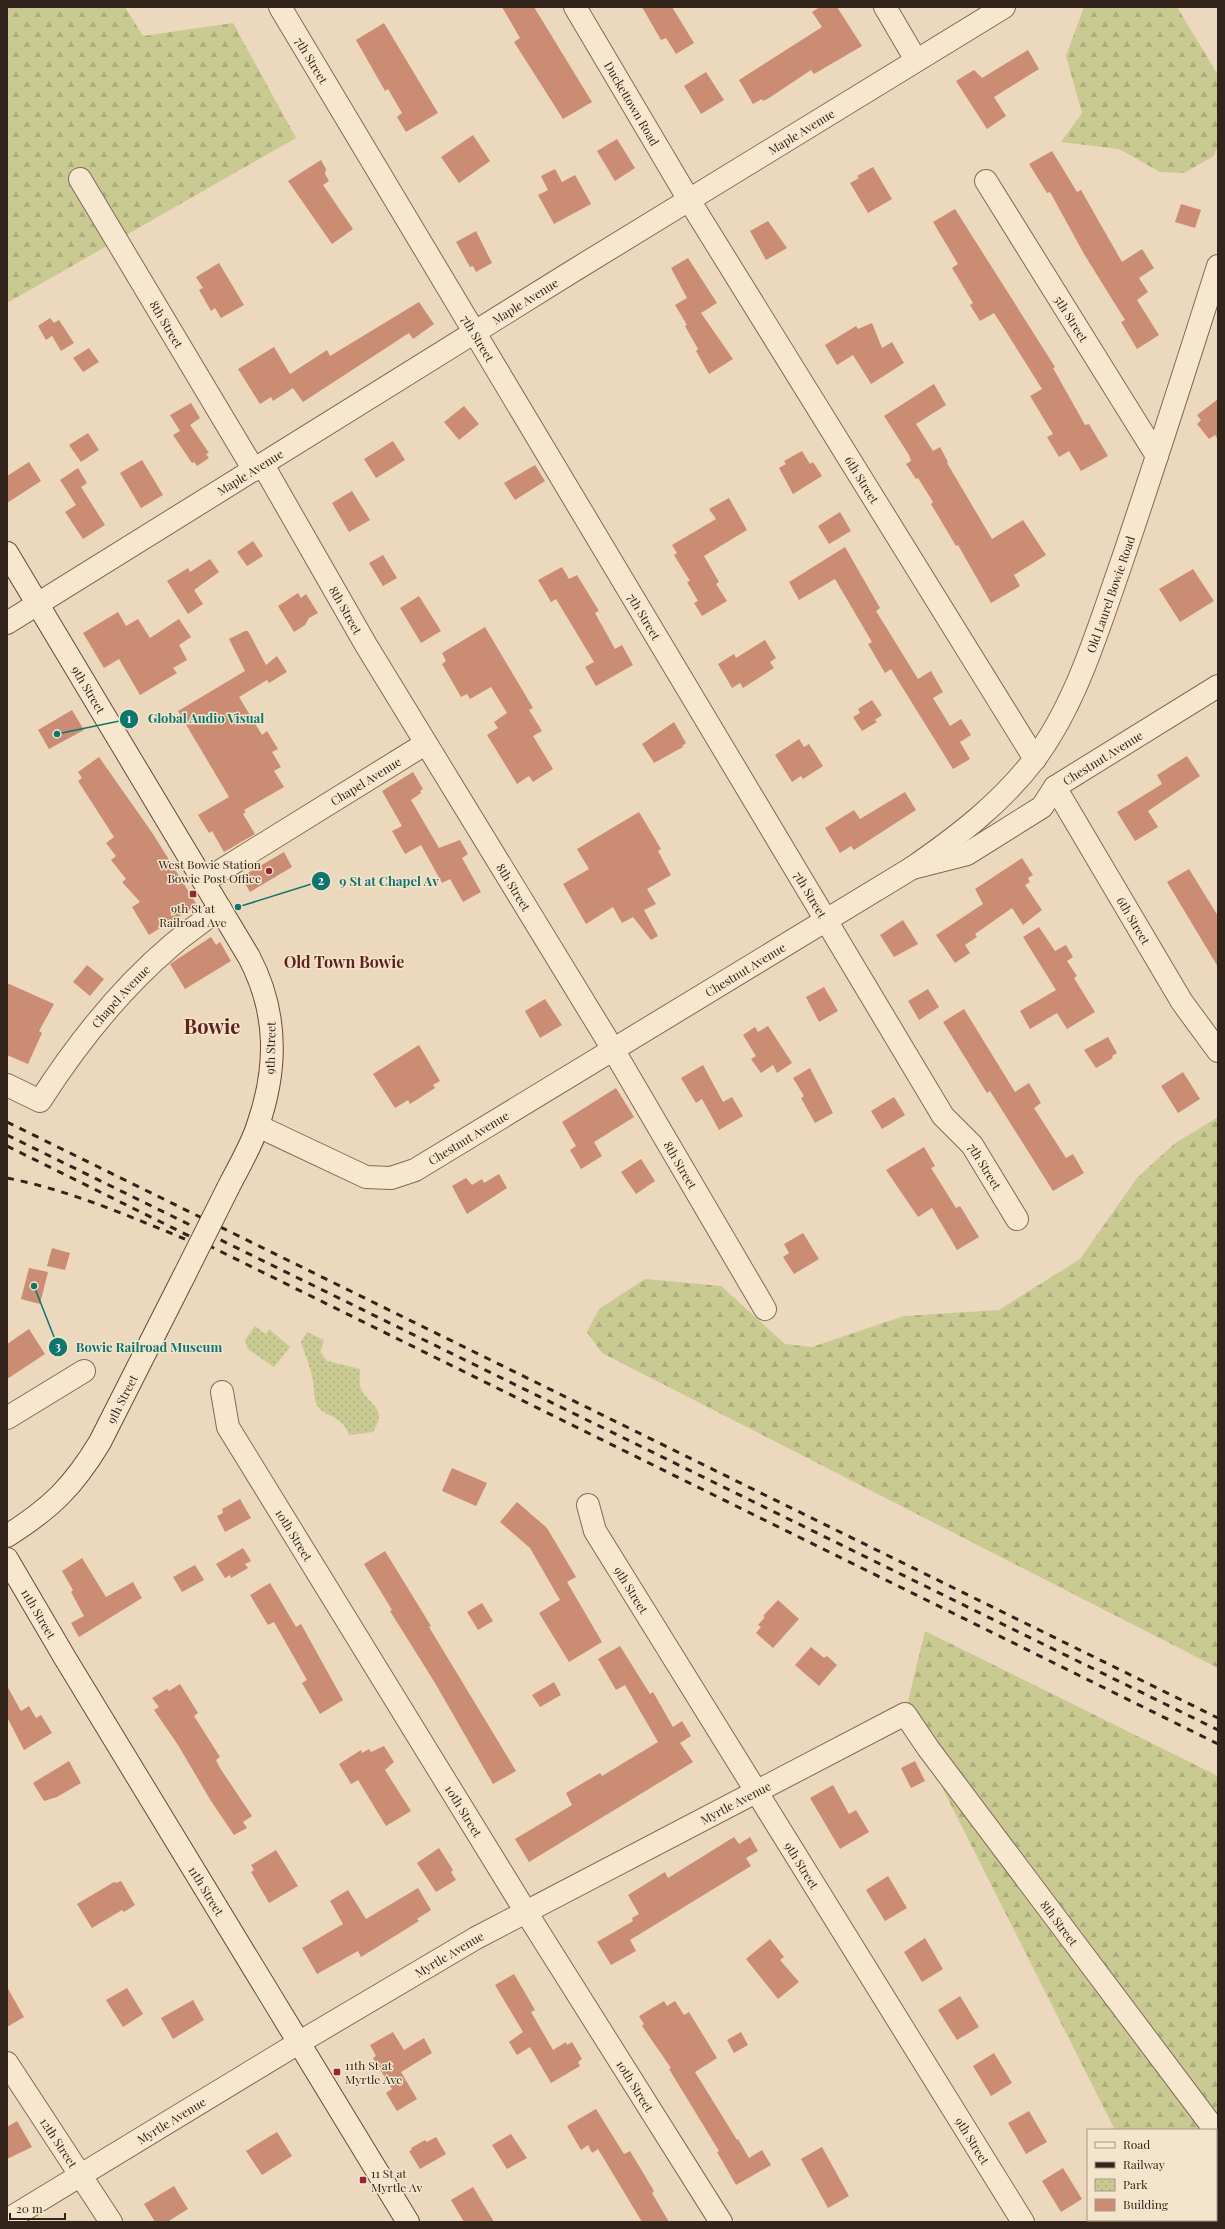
<svg xmlns="http://www.w3.org/2000/svg" width="1225" height="2229" font-family="'Playfair Display',serif">
<style>
.forest{fill:url(#forest-firs)}
.park{fill:url(#park-dots)}
.building{fill:#ca8d73}
.lines{fill:none;stroke-linecap:round;stroke-linejoin:round}
.minor-casing{stroke:#836957;stroke-width:24}
.tertiary-casing{stroke:#836957;stroke-width:24}
.secondary-casing{stroke:#654b3a;stroke-width:24}
.minor{stroke:#f8e7cf;stroke-width:22}
.tertiary{stroke:#f8e7cf;stroke-width:22}
.secondary{stroke:#f8e7cf;stroke-width:22}
.rail{stroke:#33241b;stroke-width:3;stroke-dasharray:7 7;stroke-linecap:butt}
.secondary-bridge-casing{stroke:#654b3a;stroke-width:24;stroke-linecap:butt}
.secondary-bridge{stroke:#f8e7cf;stroke-width:22}
.poi-dot{fill:#912835;stroke:#f4e4cc;stroke-width:1.5}
.labels{text-anchor:middle;dominant-baseline:central;stroke-width:3;stroke-linejoin:round;paint-order:stroke}
.street-label{font-size:12px;fill:#33241b;stroke:#f4e4cc}
.poi-label{font-size:12px;fill:#33241b;stroke:#f4e4cc;text-anchor:start}
.district-label{font-size:16px;font-weight:bold;fill:#5e221c;stroke:#f4e4cc}
.town-label{font-size:20px;font-weight:bold;fill:#5e221c;stroke:#f4e4cc}
.leader{fill:none;stroke:#0f766e;stroke-width:1.5}
.callout-dot{fill:#0f766e;stroke:#f4e4cc;stroke-width:1.5}
.mark-label{font-size:12px;text-anchor:middle;font-weight:bold;fill:#fff}
.callout-label{font-size:13px;text-anchor:middle;font-weight:bold;fill:#0f766e;stroke:#f4e4cc;stroke-width:3;stroke-linejoin:round;paint-order:stroke}
</style>
<defs>
<pattern id="forest-firs" width="22" height="20" patternUnits="userSpaceOnUse"><rect width="22" height="20" fill="#c9c992"/><path d="M5 1l3.5 6h-7zM16 11l3.5 6h-7z" fill="#adac7d"/></pattern>
<pattern id="park-dots" width="8" height="8" patternUnits="userSpaceOnUse"><rect width="8" height="8" fill="#c9c992"/><path d="M2 2h.1M6 6h.1" fill="none" stroke="#adac7d" stroke-width="1.8" stroke-linecap="round"/></pattern>
</defs>
<rect width="100%" height="100%" fill="#ecd8bd"/>
<path class="forest" d="M7 7H125L143 36 233 23 296 138 7 303Z
M1084 7H1177L1218 75V145L1214 156 1184 173 1160 172 1119 149 1061 142 1082 113 1066 56Z
M1218 1117V1668L602 1353 587 1332 599 1309 645 1279 721 1286 785 1344 812 1347 904 1316 999 1310 1080 1259 1137 1178 1174 1144Z
M925 1631 1218 1776V2222H1162L1161 2220H1216V2130H1115L905 1714Z"/>
<path class="park" d="M255 1326 266 1334 269 1329 290 1347 274 1367 248 1349 245 1340Z
M307 1332 324 1340 320 1352 327 1361 360 1369C360 1376 358 1384 362 1391 373 1408 387 1409 373 1432L349 1435C342 1414 324 1418 317 1405 313 1398 315 1388 313 1381 311 1368 305 1355 301 1342Z"/>
<path class="building" d="M502 7H534L592 102 563 119 514 42 520 38Z
M642 7H672L694 43 676 54 666 38 661 40Z
M820 7H837L862 46 814 74 811 70 769 98 763 101 762 99 753 104 739 80 822 27 812 12Z
M384 23 438 113 406 132 397 117 402 113 388 89 385 91 356 40Z
M1028 50 1039 69 994 97 1006 116 987 129 956 81 974 70 982 78Z
M706 72 724 100 701 114 684 86Z
M473 135 490 161 459 183 441 157Z
M617 139 635 168 615 181 597 151Z
M1052 151 1077 192 1081 190 1122 262 1142 249 1154 268 1139 278 1148 292 1137 300 1159 335 1137 349 1121 322 1125 320 1084 254 1050 192 1047 193 1029 164Z
M321 160 326 169 325 174 329 181 323 185 353 229 332 244 288 181Z
M873 167 892 199 868 213 850 183 859 178 857 176Z
M555 169 562 182 575 175 591 204 554 224 538 195 548 190 541 176Z
M1181 204 1201 210 1195 228 1175 222Z
M955 209 1055 367 1053 368 1085 425 1089 424 1108 456 1081 471 1069 451 1059 457 1047 437 1053 434 1030 396 1042 389 1005 330 994 313 980 321 970 305 973 303 952 268 958 264 933 222Z
M768 221 787 248 766 260 750 231Z
M476 231 492 263 476 272 473 266 470 267 456 242Z
M688 258 717 303 701 313 733 359 709 374 696 351 698 349 685 326 687 325 675 305 687 298 671 268Z
M219 263 244 305 221 318 215 308 211 311 199 290 203 288 196 277Z
M419 302 434 324 413 339 409 333 303 402 293 388 273 401 271 397 260 404 238 369 274 347 290 374 327 350 330 356Z
M50 318 54 323 59 320 74 343 61 351 52 336 46 340 38 326Z
M872 323 882 348 892 342 904 363 871 384 853 355 837 365 825 345 856 326 858 329Z
M89 348 99 362 83 372 73 358Z
M934 384 946 405 916 424 933 451 940 447 948 462 947 463 992 539 1023 520 1046 555 1014 575 1020 586 991 603 958 545 956 546 931 504 933 502 918 478 916 479 906 464 911 461 909 455 884 416Z
M1218 399V439L1215 435 1209 439 1197 424 1201 420 1197 415Z
M191 403 200 418 190 425 209 453 206 454 209 458 197 466 194 462 192 463 173 435 180 431 170 415Z
M464 406 479 424 459 440 444 422Z
M88 433 99 450 81 462 69 445Z
M393 441 405 460 376 478 364 459Z
M802 451 810 464 813 462 822 476 793 494 779 468 786 464 784 461Z
M142 460 163 495 141 508 120 473Z
M29 462 41 481 7 503V476Z
M535 465 545 481 515 500 504 483Z
M78 468 87 483 81 487 105 525 83 539 65 512 76 505 60 480Z
M352 491 370 520 349 532 332 503Z
M729 498 747 530 704 556 719 582 716 584 727 601 702 616 694 603 698 601 687 582 690 581 674 555 677 553 672 545 716 519 709 509Z
M840 512 851 531 829 544 818 526Z
M253 541 263 556 247 566 237 552Z
M845 547 880 608 876 611 918 679 931 671 943 692 933 698 950 726 961 719 971 735 960 742 970 759 953 769 891 669 885 673 868 644 872 642 835 579 799 600 789 582Z
M383 555 397 578 383 586 369 563Z
M210 559 219 572 194 590 203 604 188 614 167 581 188 568 190 572Z
M562 567 569 579 577 575 599 611 595 613 615 649 622 645 633 665 596 686 585 667 594 662 556 599 551 602 538 580Z
M1193 569 1214 601 1180 622 1159 589Z
M298 593 301 598 306 594 318 613 309 618 305 625 294 632 278 606Z
M419 596 441 631 421 643 400 608Z
M118 612 126 626 138 619 150 638 179 619 191 637 179 645 187 660 173 668 177 673 140 695 119 659 104 668 83 633Z
M485 627 533 708 529 710 542 731 533 736 553 769 533 782 529 776 517 784 487 735 498 728 494 722 507 713 491 687 470 699 467 694 461 697 442 664 446 661 442 653Z
M245 631H248L266 665 277 656 287 672 269 683 267 680 239 697 262 735 267 731 278 749 272 752 281 767 274 771 284 787 244 810 246 812 243 814 255 834 224 852 212 831 209 833 198 815 229 797 178 711 245 671 229 639Z
M765 640 776 658 770 662 774 668 743 688 740 683 732 688 718 664 734 654 736 658Z
M872 700 882 715 875 720 877 722 862 731 853 717 860 713 858 709Z
M72 710 84 730 49 749 38 730Z
M674 722 686 743 682 746 683 747 654 763 642 744Z
M799 739 804 747 809 744 823 766 803 779 801 776 792 782 775 755Z
M1187 756 1200 776 1148 811 1158 827 1135 841 1117 812 1162 784 1157 775Z
M99 757 153 834 197 905 149 935 132 907 140 902 122 882 126 879 111 860 116 856 106 843 114 837 78 781 82 778 78 772Z
M413 772 423 789 420 791 421 793 411 800 439 848 460 840 468 854 462 858 481 892 463 902 450 879 442 883 421 845 405 854 392 831 402 826 382 791Z
M905 792 916 810 854 850 851 846 840 853 825 828 854 810 860 819Z
M639 812 661 849 658 851 671 875 647 889 656 904 644 910 658 936 651 940 633 917 622 923 613 907 586 924 563 884 589 869 577 849Z
M284 852 292 867 250 892 241 877Z
M1022 858 1033 875 1028 878 1030 882 1025 885 1042 910 1023 925 1012 908 975 934 977 937 965 945 970 953 955 963 936 935 983 904 975 889Z
M1189 869 1218 916V967L1167 882Z
M903 920 918 944 894 957 880 935Z
M1039 927 1055 951 1066 945 1073 957 1067 961 1077 976 1074 978 1095 1012 1067 1029 1057 1013 1030 1029 1020 1011 1056 990 1023 937Z
M211 937 216 945 220 942 231 961 185 989 170 964Z
M87 965 104 979 90 996 73 982Z
M7 983 54 1004 39 1031 42 1033 28 1064 7 1055Z
M824 987 838 1011 819 1022 806 997Z
M928 989 939 1007 919 1020 908 1001Z
M545 999 562 1025 540 1038 525 1011Z
M964 1009 1015 1092 1029 1083 1041 1103 1034 1108 1066 1158 1073 1154 1084 1173 1053 1191 990 1091 987 1093 943 1022Z
M768 1026 792 1063 777 1073 773 1065 761 1073 751 1059 756 1056 743 1035 755 1027 758 1032Z
M1108 1037 1117 1053 1112 1056 1113 1058 1096 1068 1084 1050Z
M419 1045 440 1081 433 1085 435 1088 410 1104 408 1100 395 1108 373 1074Z
M703 1065 723 1102 732 1097 743 1116 719 1130 702 1099 696 1103 681 1078Z
M810 1068 833 1113 815 1123 801 1098 804 1096 793 1078Z
M1183 1072 1200 1099 1178 1113 1161 1086Z
M616 1088 634 1117 594 1142 602 1156 581 1169 570 1150 576 1146 562 1122Z
M894 1097 905 1115 882 1129 871 1111Z
M924 1147 935 1166 931 1168 956 1208 960 1206 979 1237 957 1250 932 1208 918 1217 886 1170Z
M641 1159 655 1181 636 1194 621 1172Z
M499 1174 507 1188 467 1214 452 1186 466 1178 472 1185 482 1179 484 1183Z
M803 1233 819 1259 794 1274 783 1257 789 1253 784 1244Z
M52 1248 70 1253 65 1270 47 1266Z
M29 1268 48 1272 40 1304 21 1299Z
M29 1329 45 1354 7 1379V1344Z
M452 1468 487 1483 476 1506 442 1491Z
M240 1499 251 1518 225 1532 217 1516 223 1513 222 1509Z
M517 1502 547 1528 576 1577 567 1582 602 1642 569 1662 539 1613 560 1600 530 1548 500 1522Z
M243 1548 251 1561 245 1564 248 1568 231 1578 230 1575 225 1578 216 1564Z
M385 1551 431 1626 429 1627 516 1771 493 1784 435 1683 390 1611 392 1610 364 1564Z
M82 1558 106 1597 133 1582 142 1598 79 1637 71 1623 84 1616 71 1592 73 1590 62 1571Z
M195 1565 204 1580 182 1592 173 1577Z
M270 1583 296 1627 301 1624 343 1700 320 1714 302 1683 307 1680 274 1622 268 1625 250 1595Z
M778 1600 799 1619 773 1648 756 1633 761 1627 758 1625 765 1617 763 1616Z
M482 1603 493 1621 478 1630 467 1612Z
M620 1646 650 1694 653 1692 673 1727 682 1721 691 1736 680 1743 693 1762 529 1862 515 1839 572 1805 566 1793 600 1773 602 1776 658 1742 625 1685 616 1690 598 1659Z
M811 1647 824 1658 827 1656 837 1665 819 1686 795 1665Z
M554 1682 561 1695 540 1707 532 1695Z
M180 1684 198 1713 194 1716 220 1757 216 1760 220 1768 252 1816 243 1822 247 1828 234 1835 211 1801 178 1745 154 1710 159 1707 152 1698 167 1689 169 1691Z
M7 1686 21 1711 29 1706 36 1718 41 1715 52 1733 24 1750 7 1717Z
M384 1746 394 1762 385 1770 411 1811 386 1826 358 1780 351 1784 339 1764 361 1750 362 1753 369 1749 371 1752Z
M69 1761 81 1783 57 1797 44 1801 33 1783Z
M915 1761 925 1781 911 1788 901 1768Z
M833 1785 849 1814 856 1810 869 1832 840 1849 810 1798Z
M734 1837 739 1844 750 1837 758 1851 746 1858 751 1866 630 1940 636 1951 611 1965 597 1942 633 1921 632 1918 639 1914 628 1895 665 1872 668 1878Z
M439 1848 453 1870 451 1872 456 1880 436 1892 417 1863Z
M276 1850 298 1886 269 1903 251 1872 254 1870 251 1865Z
M888 1876 907 1908 885 1921 866 1890Z
M121 1881 135 1905 124 1912 122 1910 92 1928 77 1904 114 1882 116 1883Z
M418 1888 431 1910 417 1919 419 1921 361 1957 358 1951 317 1974 302 1948 343 1924 330 1901 348 1890 366 1919Z
M925 1938 943 1969 922 1982 904 1952Z
M770 1939 784 1957 780 1960 799 1982 778 1999 746 1959Z
M514 1974 535 2010 531 2012 553 2050 566 2042 567 2045 572 2042 582 2059 578 2062 580 2066 551 2083 530 2047 517 2055 509 2042 523 2032 495 1985Z
M7 1987 24 2017 7 2027Z
M127 1988 143 2014 123 2027 106 2000Z
M960 1996 979 2027 957 2040 938 2010Z
M193 2000 204 2020 173 2039 161 2018Z
M664 2001 667 2006 675 2001 684 2015 689 2012 717 2058 695 2072 737 2140 738 2139 749 2158 762 2150 771 2165 736 2185 717 2152 719 2151 669 2069 671 2068 642 2026 644 2024 639 2016Z
M393 2032 404 2050 424 2038 432 2053 401 2072 417 2099 397 2111 386 2093 392 2089 373 2058 376 2056 370 2045Z
M741 2032 748 2045 734 2053 727 2040Z
M994 2053 1012 2083 991 2096 973 2066Z
M596 2109 624 2154 630 2151 654 2191 652 2193 669 2222H642L598 2149 592 2153 588 2145 581 2150 567 2126Z
M1029 2111 1047 2142 1026 2154 1008 2123Z
M17 2121 32 2147 7 2159V2127Z
M277 2132 292 2156 262 2175 246 2151Z
M511 2134 527 2158 507 2169 492 2145Z
M436 2137 446 2154 420 2169 409 2151 412 2150 411 2148 425 2140 427 2142Z
M822 2147 849 2196 828 2208 801 2159Z
M1063 2168 1082 2199 1061 2212 1042 2181Z
M174 2186 188 2209 167 2222H155L144 2204Z
M473 2187 494 2222H464L451 2200Z"/>
<g class="lines">
<g class="minor-casing">
<g id="minor">
<path id="s1" d="M280 7 943 1116 972 1145 1017 1219"/>
<path d="M885 7 916 60"/>
<path id="s2" d="M80 179 254 470"/>
<path id="s3" d="M986 181 1157 456"/>
<path id="s4" d="M263 465 366 645 614 1051 765 1309"/>
<path id="s5" d="M7 623 573 271 1004 7"/>
<path id="s6" d="M1055 787 1182 1002 1218 1051"/>
<path id="s7" d="M912 868 967 854 1042 807 1055 787 1218 686"/>
<path id="s8" d="M204 881 425 744"/>
<path id="s9" d="M7 1085 40 1101C76 1045 120 989 172 945 187 932 204 921 220 908"/>
<path id="s10" d="M222 1392 228 1427 526 1912 721 2222"/>
<path d="M7 1418 84 1371"/>
<path id="s11" d="M588 1505 595 1531 1023 2222"/>
<path id="s12" d="M7 2063 111 2222"/>
<path id="s13" d="M7 2220 300 2042 476 1938 905 1714 928 1748 1215 2130"/>
</g>
</g>
<g class="tertiary-casing">
<g id="tertiary">
<path id="s14" d="M575 7 689 200 1035 759"/>
<path id="s15" d="M258 1126 366 1177 391 1178 415 1170 912 868C958 836 1000 804 1034 760 1076 704 1097 632 1120 567 1154 467 1186 367 1218 266"/>
</g>
</g>
<g class="secondary-casing">
<g id="secondary">
<path id="s16" d="M7 553 249 957C278 1012 278 1067 258 1125 251 1147 238 1168 228 1188"/>
<path id="s17" d="M7 1536C51 1508 73 1487 100 1442L184 1276"/>
<path id="s18" d="M7 1559 65 1658 408 2222"/>
</g>
</g>
<use href="#minor" class="minor"/>
<use href="#tertiary" class="tertiary"/>
<use href="#secondary" class="secondary"/>
<path class="rail" d="M7 1122 1218 1718
M7 1135 1218 1730
M7 1146 1218 1744
M7 1178C69 1190 126 1215 185 1239"/>
<g class="secondary-bridge-casing">
<path id="secondary-bridge" d="M184 1276 228 1188"/>
</g>
<use href="#secondary-bridge" class="secondary-bridge"/>
</g>
<g class="poi-dot">
<circle cx="269" cy="871" r="4"/>
<rect x="189" y="890" width="8" height="8" rx="2"/>
<rect x="333" y="2068" width="8" height="8" rx="2"/>
<rect x="359" y="2176" width="8" height="8" rx="2"/>
</g>
<g class="labels">
<g class="street-label">
<text stroke="none"><textPath href="#s1" startOffset="62">7th Street</textPath></text>
<text stroke="none"><textPath href="#s14" startOffset="112">Duckettown Road</textPath></text>
<text stroke="none"><textPath href="#s5" startOffset="934">Maple Avenue</textPath></text>
<text stroke="none"><textPath href="#s5" startOffset="610">Maple Avenue</textPath></text>
<text stroke="none"><textPath href="#s3" startOffset="162">5th Street</textPath></text>
<text stroke="none"><textPath href="#s2" startOffset="169">8th Street</textPath></text>
<text stroke="none"><textPath href="#s1" startOffset="386">7th Street</textPath></text>
<text stroke="none"><textPath href="#s5" startOffset="286">Maple Avenue</textPath></text>
<text stroke="none"><textPath href="#s14" startOffset="553">6th Street</textPath></text>
<text stroke="none"><textPath href="#s15" startOffset="1098">Old Laurel Bowie Road</textPath></text>
<text stroke="none"><textPath href="#s4" startOffset="167">8th Street</textPath></text>
<text stroke="none"><textPath href="#s1" startOffset="710">7th Street</textPath></text>
<text stroke="none"><textPath href="#s16" startOffset="159">9th Street</textPath></text>
<text stroke="none"><textPath href="#s7" startOffset="225">Chestnut Avenue</textPath></text>
<text stroke="none"><textPath href="#s8" startOffset="190">Chapel Avenue</textPath></text>
<text stroke="none"><textPath href="#s4" startOffset="491">8th Street</textPath></text>
<text stroke="none"><textPath href="#s1" startOffset="1034">7th Street</textPath></text>
<text stroke="none"><textPath href="#s6" startOffset="155">6th Street</textPath></text>
<text stroke="none"><textPath href="#s15" startOffset="556">Chestnut Avenue</textPath></text>
<text stroke="none"><textPath href="#s9" startOffset="169">Chapel Avenue</textPath></text>
<text transform="translate(270 1048) rotate(-89)">9th Street</text>
<text stroke="none"><textPath href="#s15" startOffset="232">Chestnut Avenue</textPath></text>
<text stroke="none"><textPath href="#s4" startOffset="815">8th Street</textPath></text>
<text stroke="none"><textPath href="#s1" startOffset="1358">7th Street</textPath></text>
<text stroke="none"><textPath href="#s17" startOffset="182">9th Street</textPath></text>
<text stroke="none"><textPath href="#s10" startOffset="162">10th Street</textPath></text>
<text stroke="none"><textPath href="#s11" startOffset="96">9th Street</textPath></text>
<text stroke="none"><textPath href="#s18" startOffset="63">11th Street</textPath></text>
<text stroke="none"><textPath href="#s13" startOffset="840">Myrtle Avenue</textPath></text>
<text stroke="none"><textPath href="#s10" startOffset="486">10th Street</textPath></text>
<text stroke="none"><textPath href="#s11" startOffset="420">9th Street</textPath></text>
<text stroke="none"><textPath href="#s18" startOffset="387">11th Street</textPath></text>
<text stroke="none"><textPath href="#s13" startOffset="1291">8th Street</textPath></text>
<text stroke="none"><textPath href="#s13" startOffset="516">Myrtle Avenue</textPath></text>
<text stroke="none"><textPath href="#s10" startOffset="810">10th Street</textPath></text>
<text stroke="none"><textPath href="#s13" startOffset="192">Myrtle Avenue</textPath></text>
<text stroke="none"><textPath href="#s11" startOffset="744">9th Street</textPath></text>
<text stroke="none"><textPath href="#s12" startOffset="95">12th Street</textPath></text>
</g>
<g class="poi-label">
<text x="261" y="864" text-anchor="end">West Bowie Station<tspan x="261" dy="14">Bowie Post Office</tspan></text>
<text x="193" y="908" text-anchor="middle">9th St at<tspan x="193" dy="14">Railroad Ave</tspan></text>
<text x="345" y="2065">11th St at<tspan x="345" dy="14">Myrtle Ave</tspan></text>
<text x="371" y="2173">11 St at<tspan x="371" dy="14">Myrtle Av</tspan></text>
</g>
<g class="district-label">
<text x="344" y="961">Old Town Bowie</text>
</g>
<g class="town-label">
<text x="212" y="1025">Bowie</text>
</g>
</g>
<path class="leader" d="M57 734L129 719M238 907L321 881M34 1286L58 1347"/>
<g class="callout-dot">
<circle cx="57" cy="734" r="4"/>
<circle cx="238" cy="907" r="4"/>
<circle cx="34" cy="1286" r="4"/>
<circle cx="129" cy="719" r="10"/>
<circle cx="321" cy="881" r="10"/>
<circle cx="58" cy="1347" r="10"/>
</g>
<g class="mark-label">
<text x="129" y="723">1</text>
<text x="321" y="885">2</text>
<text x="58" y="1351">3</text>
</g>
<g class="callout-label">
<text x="206" y="723">Global Audio Visual</text>
<text x="389" y="886">9 St at Chapel Av</text>
<text x="149" y="1352">Bowie Railroad Museum</text>
</g>
<rect width="1225" height="2229" fill="none" stroke="#33241b" stroke-width="16"/>
<rect x="1087" y="2129" width="130" height="92" fill="#f4e4cc" stroke="#a79785"/>
<rect x="1095" y="2142" width="20" height="6" fill="#f8e7cf" stroke="#a79785"/>
<text x="1123" y="2149" font-size="12" fill="#33241b">Road</text>
<rect x="1095" y="2162" width="20" height="6" fill="#33241b" stroke="#a79785"/>
<text x="1123" y="2169" font-size="12" fill="#33241b">Railway</text>
<rect x="1095" y="2179" width="20" height="12" fill="url(#park-dots)" stroke="#a79785"/>
<text x="1123" y="2189" font-size="12" fill="#33241b">Park</text>
<rect x="1095" y="2199" width="20" height="12" fill="#ca8d73" stroke="#a79785"/>
<text x="1123" y="2209" font-size="12" fill="#33241b">Building</text>
<path d="M10 2213v6h55v-6" fill="none" stroke="#33241b" stroke-width="2"/>
<text x="16" y="2213" font-size="12" fill="#33241b" stroke="#f4e4cc" stroke-width="3" paint-order="stroke">20 m</text>
</svg>
